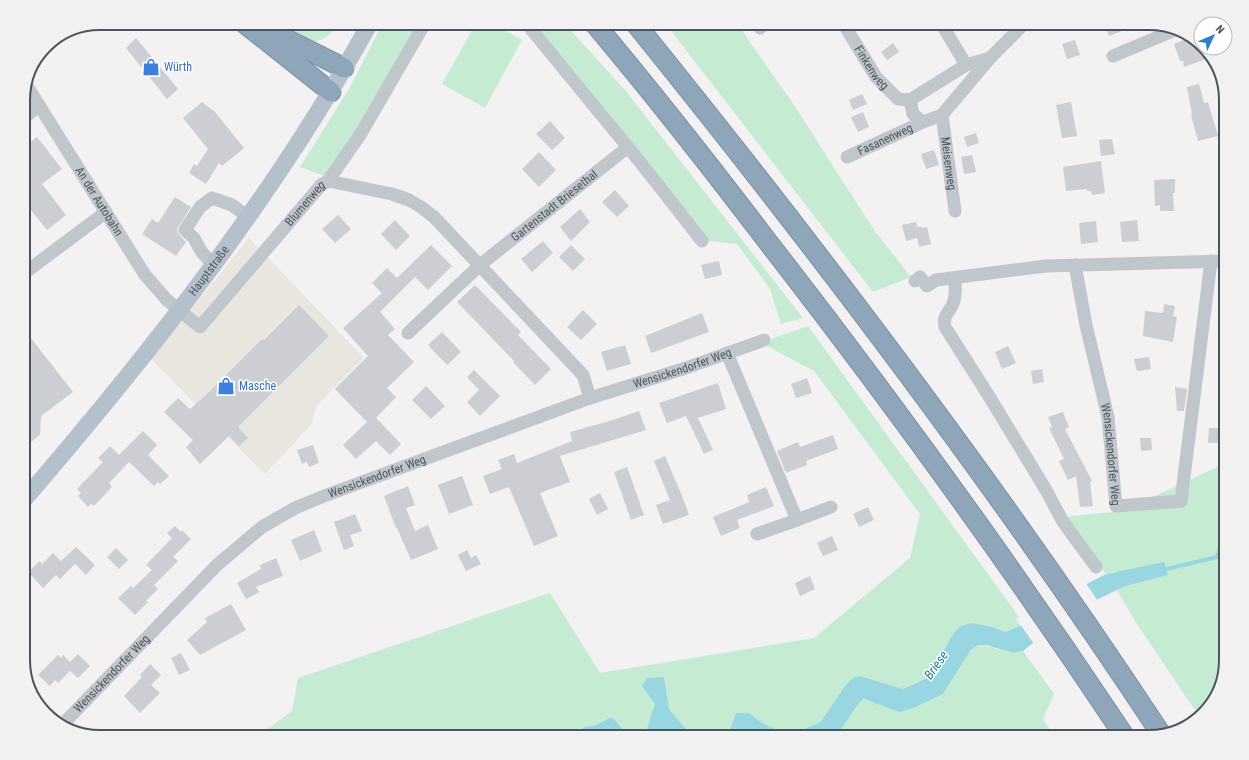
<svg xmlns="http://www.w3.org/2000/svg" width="1249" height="760" font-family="'Roboto Condensed',sans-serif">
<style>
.commercial{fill:#e9e6df}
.green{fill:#c6ebd3}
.water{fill:#98d6e2}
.pier{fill:#f3f1f1}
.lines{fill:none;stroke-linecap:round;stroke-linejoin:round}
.stream{stroke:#98d6e2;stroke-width:4}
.building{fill:#ccced3}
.highway-casing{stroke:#7a91a5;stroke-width:21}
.minor{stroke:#bfc6cc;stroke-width:13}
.major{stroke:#b4c1cc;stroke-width:17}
.highway{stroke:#8fa5b9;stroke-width:19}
.labels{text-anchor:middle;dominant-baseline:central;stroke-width:3;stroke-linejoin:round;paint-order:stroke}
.shop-label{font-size:12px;fill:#366cbe;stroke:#fff;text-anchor:start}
.street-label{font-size:12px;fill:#4b555c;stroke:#fff}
.water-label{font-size:13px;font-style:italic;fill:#1d8196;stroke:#fff}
.rim{fill:none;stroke:#4b555c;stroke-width:2}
</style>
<rect width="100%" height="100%" fill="#f3f1f1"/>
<path class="commercial" d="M249 238 364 358 317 405 311 425 265 474 151 359Z"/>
<path class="green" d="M274 23H338C319 56 299 36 274 23Z
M383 23H427L333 179 300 167 349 89Z
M476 23H492L522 40 485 108 442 84Z
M523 23H564L625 90 803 318 781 324 770 289 737 244 710 241 702 246Z
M665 23H738L747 38 794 105 874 230 911 277 873 292Z
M808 326 1019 617 1016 619 1020 626 1006 632 992 627 972 623 925 679 903 689 860 676 818 724 788 736 761 722 749 713H736L727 737H693L669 709 664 678 646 731 640 737H630L613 718H609L596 725 585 727 569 737H257L292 711 298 678 550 593 600 673 814 638 910 558 920 514 814 371 767 346 765 341Z
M1226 463V660L1216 699 1204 710 1194 709 1135 621 1117 590 1125 586 1116 571 1106 574 1064 517 1122 511Z
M978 645C993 645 1009 656 1023 651L1054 694 1043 719 1055 737H836L859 703 865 699 875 703 943 694 971 650Z"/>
<path class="water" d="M1164 562 1168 575 1125 586 1090 603 1038 639 1023 651 1018 652 1014 653 986 645H978L971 650 943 694 913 708 899 712 864 699 859 703 836 737H727L736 713H749L761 722 788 736 817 724 822 720 845 686 853 678 860 676 903 689 925 679 930 675 953 634 961 626 972 623 992 627 1006 632 1010 630 1027 623 1081 587 1106 574Z
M664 677 669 709 693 737H640L646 731 655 704 642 686 647 678Z
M609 718H613L630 737H608L603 730 583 737H569L585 727 596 725Z"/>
<path class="pier" d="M1085 582 1098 601 1048 633 1034 644 1020 624Z"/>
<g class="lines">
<path class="stream" d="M1162 570 1217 557 1226 531"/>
</g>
<path class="building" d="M1104 23H1140L1141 24 1109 36Z
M1191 37 1202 48 1206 59 1184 67 1183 61H1180L1174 44Z
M136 38 178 89 167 99 126 48Z
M1075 40 1080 55 1067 59 1062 44Z
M893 43 899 52 887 60 881 52Z
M1199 84 1204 103 1208 102 1218 136 1198 141 1191 115 1192 114 1187 87Z
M862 94 867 104 853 110 849 100Z
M202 102 215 112 244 148 222 166 219 163 206 184 189 173 194 164 197 166 208 149 183 118Z
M1071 102 1077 136 1062 138 1056 105Z
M863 112 869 127 858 132 851 117Z
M550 121 565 138 552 150 536 134Z
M976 133 979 143 967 147 964 137Z
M37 137 62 169 42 184 66 215 47 230 23 200V147Z
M1112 139 1115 154 1101 156 1099 140Z
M934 150 939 165 926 169 921 154Z
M539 152 556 170 539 187 522 169Z
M972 155 976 172 964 174 961 157Z
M1101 161 1105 193 1092 195 1091 191H1087V189L1066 191 1063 167Z
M1175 179V193H1173L1174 211H1160V205L1155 206 1154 180Z
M615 190 629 206 617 217 602 202Z
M175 197 191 207 177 229 178 233 186 242 176 256 142 234 152 219 158 223Z
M580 209 590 222 571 241 560 227Z
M338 215 351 229 335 243 322 229Z
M395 220 410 236 396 250 381 234Z
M1137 220 1139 241 1122 242 1120 222Z
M1096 221 1098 242 1081 244 1079 223Z
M916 222 917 227 921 226V228L927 227 931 244 919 247 917 238 906 241 902 225Z
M543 241 553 253 532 272 521 259Z
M431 245 452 266 428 290 415 277 380 312 395 329 388 335 414 362 387 388 396 397 376 418 401 444 390 455 376 441 356 459 343 445 367 422 335 389 368 356 343 328 382 293 372 283 387 268 397 278Z
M571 245 585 259 573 271 559 257Z
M719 261 722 275 705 279 701 265Z
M475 285 521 332 518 335 551 369 535 385 513 362 514 361 457 302Z
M1164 304 1175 306 1173 316 1177 317 1173 342 1143 336 1145 311 1163 313Z
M299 305 329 336 238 427 248 438 239 446 229 436 200 464 186 447 193 440 164 412 178 398 190 409 206 395 262 339 264 340Z
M583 310 597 324 581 340 567 327Z
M702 313 709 332 651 353 645 336Z
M23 328 73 392 41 416 40 435 23 448Z
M442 332 461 352 447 365 428 345Z
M625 345 631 364 607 371 601 352Z
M1008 346 1016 363 1002 369 995 352Z
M1149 357 1151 369 1137 371 1134 359Z
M1042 369 1044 382 1033 384 1031 371Z
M474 370 500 396 480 416 467 402 479 390 467 377Z
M807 378 812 393 796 398 791 384Z
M718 383 726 409 698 418 713 450 704 454 686 416 667 423 659 403Z
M426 386 445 406 431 419 412 400Z
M1175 387 1187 389 1184 411H1177Z
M639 411 646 430 560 456 570 482 540 493 558 536 534 546 509 487 490 494 483 476 502 469 498 460 514 454 517 463 572 441 570 432 613 420Z
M1063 412 1069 427 1065 429 1092 481 1090 482 1093 506 1080 507 1076 476 1068 480 1059 461 1064 459 1049 428 1052 427 1048 417Z
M1209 428H1221V443H1208Z
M143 431 157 445 148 455 169 476 160 484 158 482 154 486 129 462 109 483 112 487 94 506 91 504 88 507 78 496 81 493 77 489 103 462 98 458 110 446 119 455Z
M833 435 838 449 806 461 807 465 786 473 777 451 798 442 800 447Z
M1140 438H1151L1152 450 1141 451Z
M313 445 319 463 309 467 307 462 302 464 297 450Z
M665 456 682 496 689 515 663 524 656 505 670 500 654 461Z
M627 467 644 515 631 520 614 472Z
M462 476 473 505 449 514 438 485Z
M408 486 415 505 406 508 415 531 428 525 438 549 411 560 397 528H396L384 496Z
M766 487 774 506 737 520 740 528 721 536 713 517 749 502 747 495Z
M600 493 608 509 597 515 589 499Z
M868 507 874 520 859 527 853 514Z
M355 514 362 531 350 535 354 546 344 550 334 522Z
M175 526 181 532 182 530 191 539 173 557 178 561 154 585 158 589 146 601 148 602 135 615 118 598 131 586 133 588 152 570 146 565 172 538 167 533Z
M314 530 322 551 300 561 291 540Z
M832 536 838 550 823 556 817 543Z
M76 547 95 565 86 575 75 564 60 579 56 575 43 588 28 572 40 561 42 564 53 553 61 561Z
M116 548 128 560 119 569 107 557Z
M467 550 471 558 476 555 481 564 466 571 458 555Z
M276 558 283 576 256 587 259 592 246 599 237 583 261 569 260 565Z
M810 576 815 589 800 596 795 583Z
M231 604 246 630 200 655 187 640 207 622 205 618Z
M181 653 190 670 179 675 171 658Z
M78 654 90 666 78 678 70 671 58 683 55 680 50 686 38 675 58 655 61 658 63 655 70 662Z
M150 664 161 675 151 685 160 693 140 713 124 696 142 677 140 675Z"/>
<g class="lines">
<g class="highway-casing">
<path id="highway" d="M244 23 331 92
M594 23C651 91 707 162 761 233 888 396 1010 564 1125 737
M635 23C820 252 999 488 1161 734
M263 24 282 37 344 68"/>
</g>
<g class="minor">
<path d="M526 23 640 162 702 241"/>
<path id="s1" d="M843 23 876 77 898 99 910 100"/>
<path d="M941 23 966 65"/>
<path d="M760 28 766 23"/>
<path d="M1113 56 1175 30"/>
<path d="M990 58 966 65 910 100 913 114 923 122 942 115 990 58 1025 23"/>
<path id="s2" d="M27 86 145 275 167 300 200 327 321 185 328 181 392 194 409 200 421 207 434 217 583 375 590 398"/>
<path id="s3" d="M942 115 955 211"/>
<path d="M23 119 39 105"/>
<path id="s4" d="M847 157 923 122"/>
<path d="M328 181 360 135 425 23"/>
<path d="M213 265 201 251 194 238 185 230 200 207 212 198 232 205 248 217"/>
<path id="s5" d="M1075 265 1086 325 1108 417 1116 506 1181 501 1211 261"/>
<path d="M23 274 106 212"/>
<path d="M955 278C955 285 956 293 954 301 951 312 942 314 945 327L987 393 1046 490 1063 522 1096 567"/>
<path d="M915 281 920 277 927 286 936 280 1046 266 1226 261"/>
<path id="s6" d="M408 333 480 265 628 147"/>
<path d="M727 353 797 520 831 507"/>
<path d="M757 534 797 520"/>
<path id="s7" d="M61 726 217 565 262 527 295 508 324 496 590 398 686 368 764 340"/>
</g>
<path class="major" id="s8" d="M23 501C151 352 275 196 370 23"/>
<use href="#highway" class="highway"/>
</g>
<defs>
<g id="shop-bare" transform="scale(1.38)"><path d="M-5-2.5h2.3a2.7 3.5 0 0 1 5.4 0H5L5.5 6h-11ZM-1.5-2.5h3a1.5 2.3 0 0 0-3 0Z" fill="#3f7fe0" stroke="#fff" stroke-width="2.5" paint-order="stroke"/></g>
</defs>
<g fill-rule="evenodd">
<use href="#shop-bare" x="151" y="67"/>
<use href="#shop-bare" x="226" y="386"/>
</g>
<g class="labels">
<g class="shop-label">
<text x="164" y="67">Würth</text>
<text x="239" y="386">Masche</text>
</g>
<g class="street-label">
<text stroke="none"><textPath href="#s1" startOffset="53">Finkenweg</textPath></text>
<text stroke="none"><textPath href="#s4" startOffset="42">Fasanenweg</textPath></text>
<text stroke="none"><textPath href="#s3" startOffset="49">Meisenweg</textPath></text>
<text stroke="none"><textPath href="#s2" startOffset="136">An der Autobahn</textPath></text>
<text stroke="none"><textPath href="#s2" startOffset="461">Blumenweg</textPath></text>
<text stroke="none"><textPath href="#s6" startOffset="194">Gartenstadt Briesethal</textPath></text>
<text stroke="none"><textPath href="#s8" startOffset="296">Hauptstraße</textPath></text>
<text stroke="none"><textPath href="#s7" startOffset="733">Wensickendorfer Weg</textPath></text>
<text stroke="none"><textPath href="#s5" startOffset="193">Wensickendorfer Weg</textPath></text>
<text stroke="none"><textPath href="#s7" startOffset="409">Wensickendorfer Weg</textPath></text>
<text stroke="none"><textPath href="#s7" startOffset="73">Wensickendorfer Weg</textPath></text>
</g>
<g class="water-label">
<text transform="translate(936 665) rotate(-55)">Briese</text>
</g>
</g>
<path d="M0 0H1249V760H0ZM100 30H1149A70 70 0 0 1 1219 100V660A70 70 0 0 1 1149 730H100A70 70 0 0 1 30 660V100A70 70 0 0 1 100 30Z" fill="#f1f1f2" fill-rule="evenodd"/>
<path class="rim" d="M100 30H1149A70 70 0 0 1 1219 100V660A70 70 0 0 1 1149 730H100A70 70 0 0 1 30 660V100A70 70 0 0 1 100 30Z"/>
<g transform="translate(1213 36) rotate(46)"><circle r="19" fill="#ffffff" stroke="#b7bbbe"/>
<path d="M0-3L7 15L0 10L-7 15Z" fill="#307ccf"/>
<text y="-6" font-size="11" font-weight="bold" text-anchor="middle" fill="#4b555c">N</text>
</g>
</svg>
